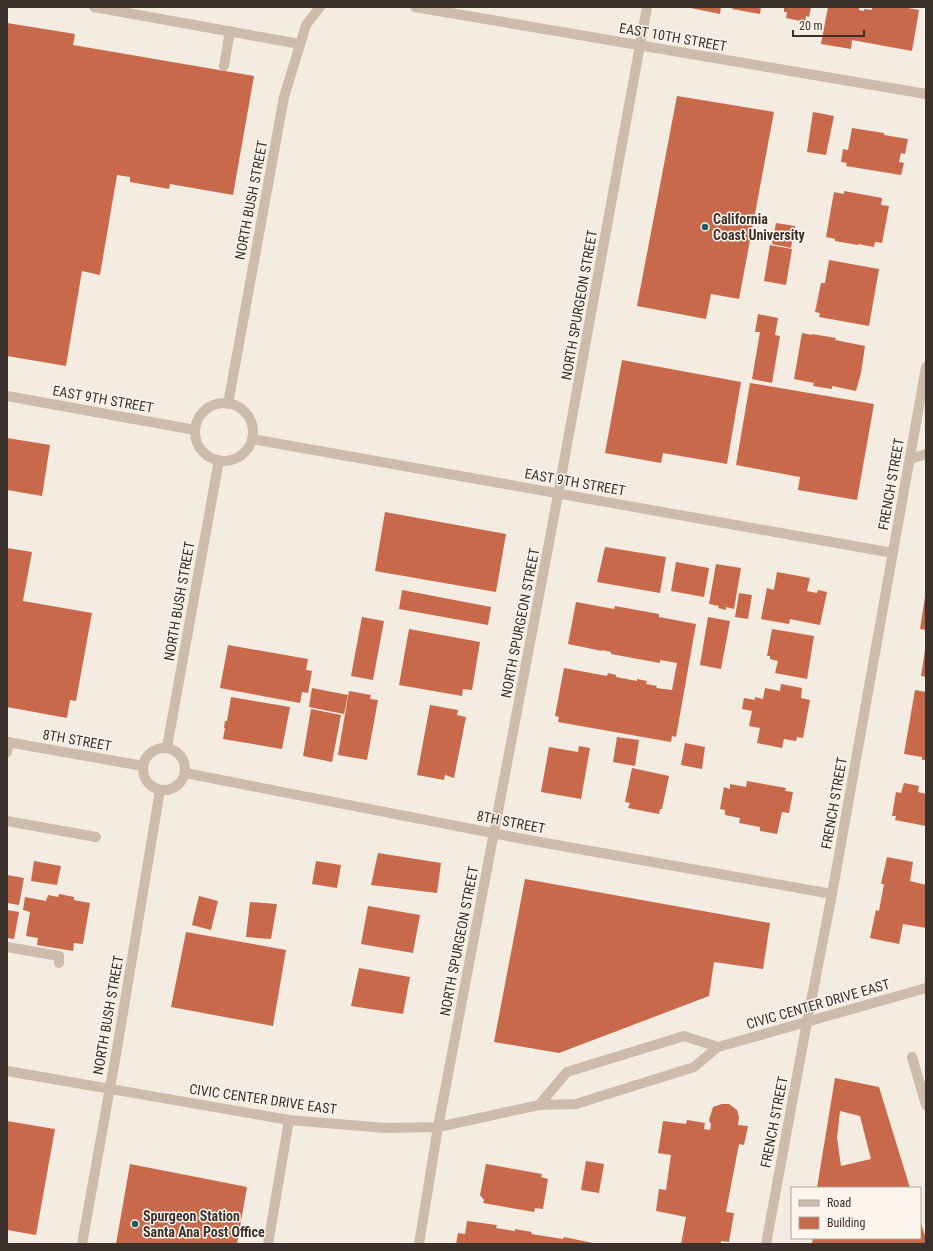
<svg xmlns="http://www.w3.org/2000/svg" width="933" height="1251" font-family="'Roboto Condensed',sans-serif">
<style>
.building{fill:#c8694b;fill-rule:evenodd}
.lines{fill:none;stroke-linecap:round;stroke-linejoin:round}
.minor{stroke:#cdbbac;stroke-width:10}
.poi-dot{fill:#1f5a5e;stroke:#fbf5ee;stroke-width:1.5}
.labels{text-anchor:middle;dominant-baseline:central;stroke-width:3;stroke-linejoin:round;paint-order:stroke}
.street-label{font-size:14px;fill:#3b302b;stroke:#fbf5ee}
.poi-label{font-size:14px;font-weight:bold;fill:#3b302b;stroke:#fbf5ee;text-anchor:start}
</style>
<rect width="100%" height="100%" fill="#f4ebe1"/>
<path class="building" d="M686 7H721L720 14Z
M733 7H761L760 14 732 9Z
M784 7H811L809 17 806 16 805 22 786 18 787 12H784Z
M828 7H859V10L864 11V9L872 10V7H908V8L919 10 912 51 852 40 851 49 821 44Z
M7 23 75 34 73 45 254 76 233 195 170 184 169 189 130 182V177L117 175 100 275 82 271 66 366 7 356Z
M677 96 774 112 739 299 711 294 706 319 637 306Z
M813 112 834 116 826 155 807 152Z
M852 128 884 133V135L908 139 905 154 901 153 899 162 904 163 901 175 846 166 847 163 841 162 843 149 848 150Z
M844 191 882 198 881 205 889 206 882 243 875 242 874 247 858 244V245L835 241V239L826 237 834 192 844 194Z
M776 223 795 226 791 248 772 244Z
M770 245 792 249 786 285 764 281Z
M829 260 879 269 869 326 819 317 820 313 815 312 821 283H825Z
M758 314 778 318 775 335 780 336 772 383 752 379 760 332H755Z
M802 333 812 335V334L836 338 835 340 865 346 861 373 856 391 832 386V389L813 386 814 383 794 379Z
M622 360 741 382 727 464 663 453 661 463 605 453Z
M750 383 874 404 857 500 798 490 800 477 736 465Z
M7 438 50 445 42 496 7 490Z
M385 512 506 534 496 592 375 571Z
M605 547 666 557 660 593 597 582Z
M7 548 32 552 23 601 92 613 76 701 70 700 67 718 7 707Z
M676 562 709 568 704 597 671 591Z
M716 564 741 568 734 609 726 607V610L718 608 719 606 709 604Z
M777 572 810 578 807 591 817 593 818 590 827 592 820 625 790 619 789 624 761 619 767 588 774 590Z
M402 590 491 607 488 625 399 609Z
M739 593 752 595 748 619 735 617Z
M925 597H926V630L920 629Z
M576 602 614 609 615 606 659 614V617L696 624 676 737 672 736 671 742 558 722 559 717 555 716 564 668 607 676 608 673 616 675V677L637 681V679L647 681 646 684 657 686 656 688 672 690 677 663 660 660V663L611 654V652L602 650V651L568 644Z
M362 617 384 621 373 680 351 676Z
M708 617 730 621 721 669 700 665Z
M409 629 480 642 472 690 463 689 462 696 399 685Z
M772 629 814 636 807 679 775 673 778 661 770 659V656H767Z
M228 645 308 659 306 670 312 671 308 693 302 692 300 703 220 688Z
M925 650H926V677L921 676Z
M781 684 802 688 801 698 810 700 803 738 797 737 796 741 784 739 782 748 757 743 760 728 749 726 752 711 742 709 744 698 755 700V697L763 699 765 688 780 691Z
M312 688 348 695 344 714 309 707Z
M915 690 926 692V760H922V757L904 754Z
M349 691 371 695 370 699 378 700 367 760 338 755Z
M231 697 290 707 282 749 223 739 225 728H224L225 721H227Z
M430 705 458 710 457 715 466 717 454 778 445 775 444 780 417 775Z
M311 709 341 715 332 762 303 756Z
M617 737 639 740 635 766 613 762Z
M685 743 705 747 702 769 681 765Z
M579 746 590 748 581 799 541 792 549 747 578 752Z
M632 768 669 776 662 809H660L659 814 628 808 630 803 625 802Z
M747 781 786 788 785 791 793 792 789 813 782 812 777 834 760 831V827L739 823 740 818 725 815V810L720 809 724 787 730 789V784L746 787Z
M904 783 919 786 918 792 926 794V826L895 820 896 816H892L896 792 901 793Z
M378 853 441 863 437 893 371 885Z
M887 857 913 862 910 881 926 885V928L903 924 899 944 870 938 876 910 879 911 884 884H881Z
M34 861 61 866 57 885 31 881Z
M316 861 341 865 337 888 312 884Z
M7 875 24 878 19 905 7 903Z
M525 879 770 923 763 969 714 962 709 996 559 1053 494 1042Z
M59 894 74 897V900L90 903 83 944 74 943 73 951 37 945 38 938 26 936 30 912 23 910 25 897 46 901 48 895 58 897Z
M199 896 218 901 211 930 192 925Z
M250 902 277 904 271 939 246 937Z
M368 906 420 915 413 953 361 944Z
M7 910 19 912 14 939 7 938Z
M186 932 286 950 273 1026 171 1007Z
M359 968 410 977 403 1014 351 1006Z
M835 1078 879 1087 910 1188H817ZM840 1111 860 1116 871 1159 841 1166 837 1138Z
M722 1104H729L737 1110 739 1117 738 1125 748 1126 744 1145 739 1144 726 1212 734 1213 729 1242 721 1241V1244H681L686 1217 656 1211 659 1189 666 1190 671 1155 658 1153 663 1121 686 1124 687 1120 705 1123 704 1129 710 1130 711 1124 709 1120 713 1107Z
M7 1121 55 1129 36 1235 7 1230Z
M586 1161 604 1164 599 1193 581 1190Z
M130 1164 247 1187 237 1244H116Z
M486 1164 542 1174 541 1177 548 1179 543 1209 535 1208 534 1212 483 1203 484 1200 480 1195Z
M920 1220 926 1239V1244H812L813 1238H920Z
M467 1221 497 1225 496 1228 515 1231V1229L532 1232 531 1234 563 1239 564 1237 598 1244H456L458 1233 465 1234Z"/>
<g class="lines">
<path class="minor" d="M94 7 300 44
M415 7 926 94
M224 66 230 31
M7 396 195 430
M195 432a29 29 0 1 1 58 0a29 29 0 1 1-58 0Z
M228 404 284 97 306 25 320 7
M252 439 893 553
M910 459 926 454
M7 742 143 766
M167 747 219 460
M143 769a21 21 0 1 1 42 0a21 21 0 1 1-42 0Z
M7 752 9 742
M185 773 523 839 832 894
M7 821 96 837
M7 947 59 956V963
M912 1057 926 1105
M7 1071 289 1120 386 1128 438 1127 539 1105 576 1104 694 1067 718 1047 926 988
M539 1105 567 1072 684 1036 718 1047
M82 1244 118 1043 160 790
M268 1244 289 1120
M419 1244 438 1127 552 527 647 7
M766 1244 807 1022 832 894 926 367"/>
</g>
<g class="poi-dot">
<circle cx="705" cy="227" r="4"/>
<circle cx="135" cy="1224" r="4"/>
</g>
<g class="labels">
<g class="street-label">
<text transform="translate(673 37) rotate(10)">EAST 10TH STREET</text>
<text transform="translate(251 200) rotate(-79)">NORTH BUSH STREET</text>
<text transform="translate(579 305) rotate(-80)">NORTH SPURGEON STREET</text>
<text transform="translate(103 399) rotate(10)">EAST 9TH STREET</text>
<text transform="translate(575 482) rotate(10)">EAST 9TH STREET</text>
<text transform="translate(891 484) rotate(-80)">FRENCH STREET</text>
<text transform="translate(179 601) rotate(-80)">NORTH BUSH STREET</text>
<text transform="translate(520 623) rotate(-79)">NORTH SPURGEON STREET</text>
<text transform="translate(77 740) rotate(10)">8TH STREET</text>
<text transform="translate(834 803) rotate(-80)">FRENCH STREET</text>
<text transform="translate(511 822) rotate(11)">8TH STREET</text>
<text transform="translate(459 941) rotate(-79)">NORTH SPURGEON STREET</text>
<text transform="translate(818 1004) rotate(-16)">CIVIC CENTER DRIVE EAST</text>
<text transform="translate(108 1015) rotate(-80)">NORTH BUSH STREET</text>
<text transform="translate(263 1099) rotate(8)">CIVIC CENTER DRIVE EAST</text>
<text transform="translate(774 1122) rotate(-79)">FRENCH STREET</text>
</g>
<g class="poi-label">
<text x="713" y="219">California<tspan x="713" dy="16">Coast University</tspan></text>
<text x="143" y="1216">Spurgeon Station<tspan x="143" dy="16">Santa Ana Post Office</tspan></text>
</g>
</g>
<rect width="933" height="1251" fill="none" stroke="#3b302b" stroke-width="16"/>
<rect x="791" y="1187" width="130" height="52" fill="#fbf5ee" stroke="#aea6a0"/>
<rect x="799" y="1200" width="20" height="6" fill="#cdbbac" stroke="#aea6a0"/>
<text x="827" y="1207" font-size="12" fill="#3b302b">Road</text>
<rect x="799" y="1217" width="20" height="12" fill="#c8694b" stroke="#aea6a0"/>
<text x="827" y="1227" font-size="12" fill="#3b302b">Building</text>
<path d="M793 30v6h71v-6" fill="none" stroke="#3b302b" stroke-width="2"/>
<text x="799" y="30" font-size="12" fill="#3b302b" stroke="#fbf5ee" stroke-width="3" paint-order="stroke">20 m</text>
</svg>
